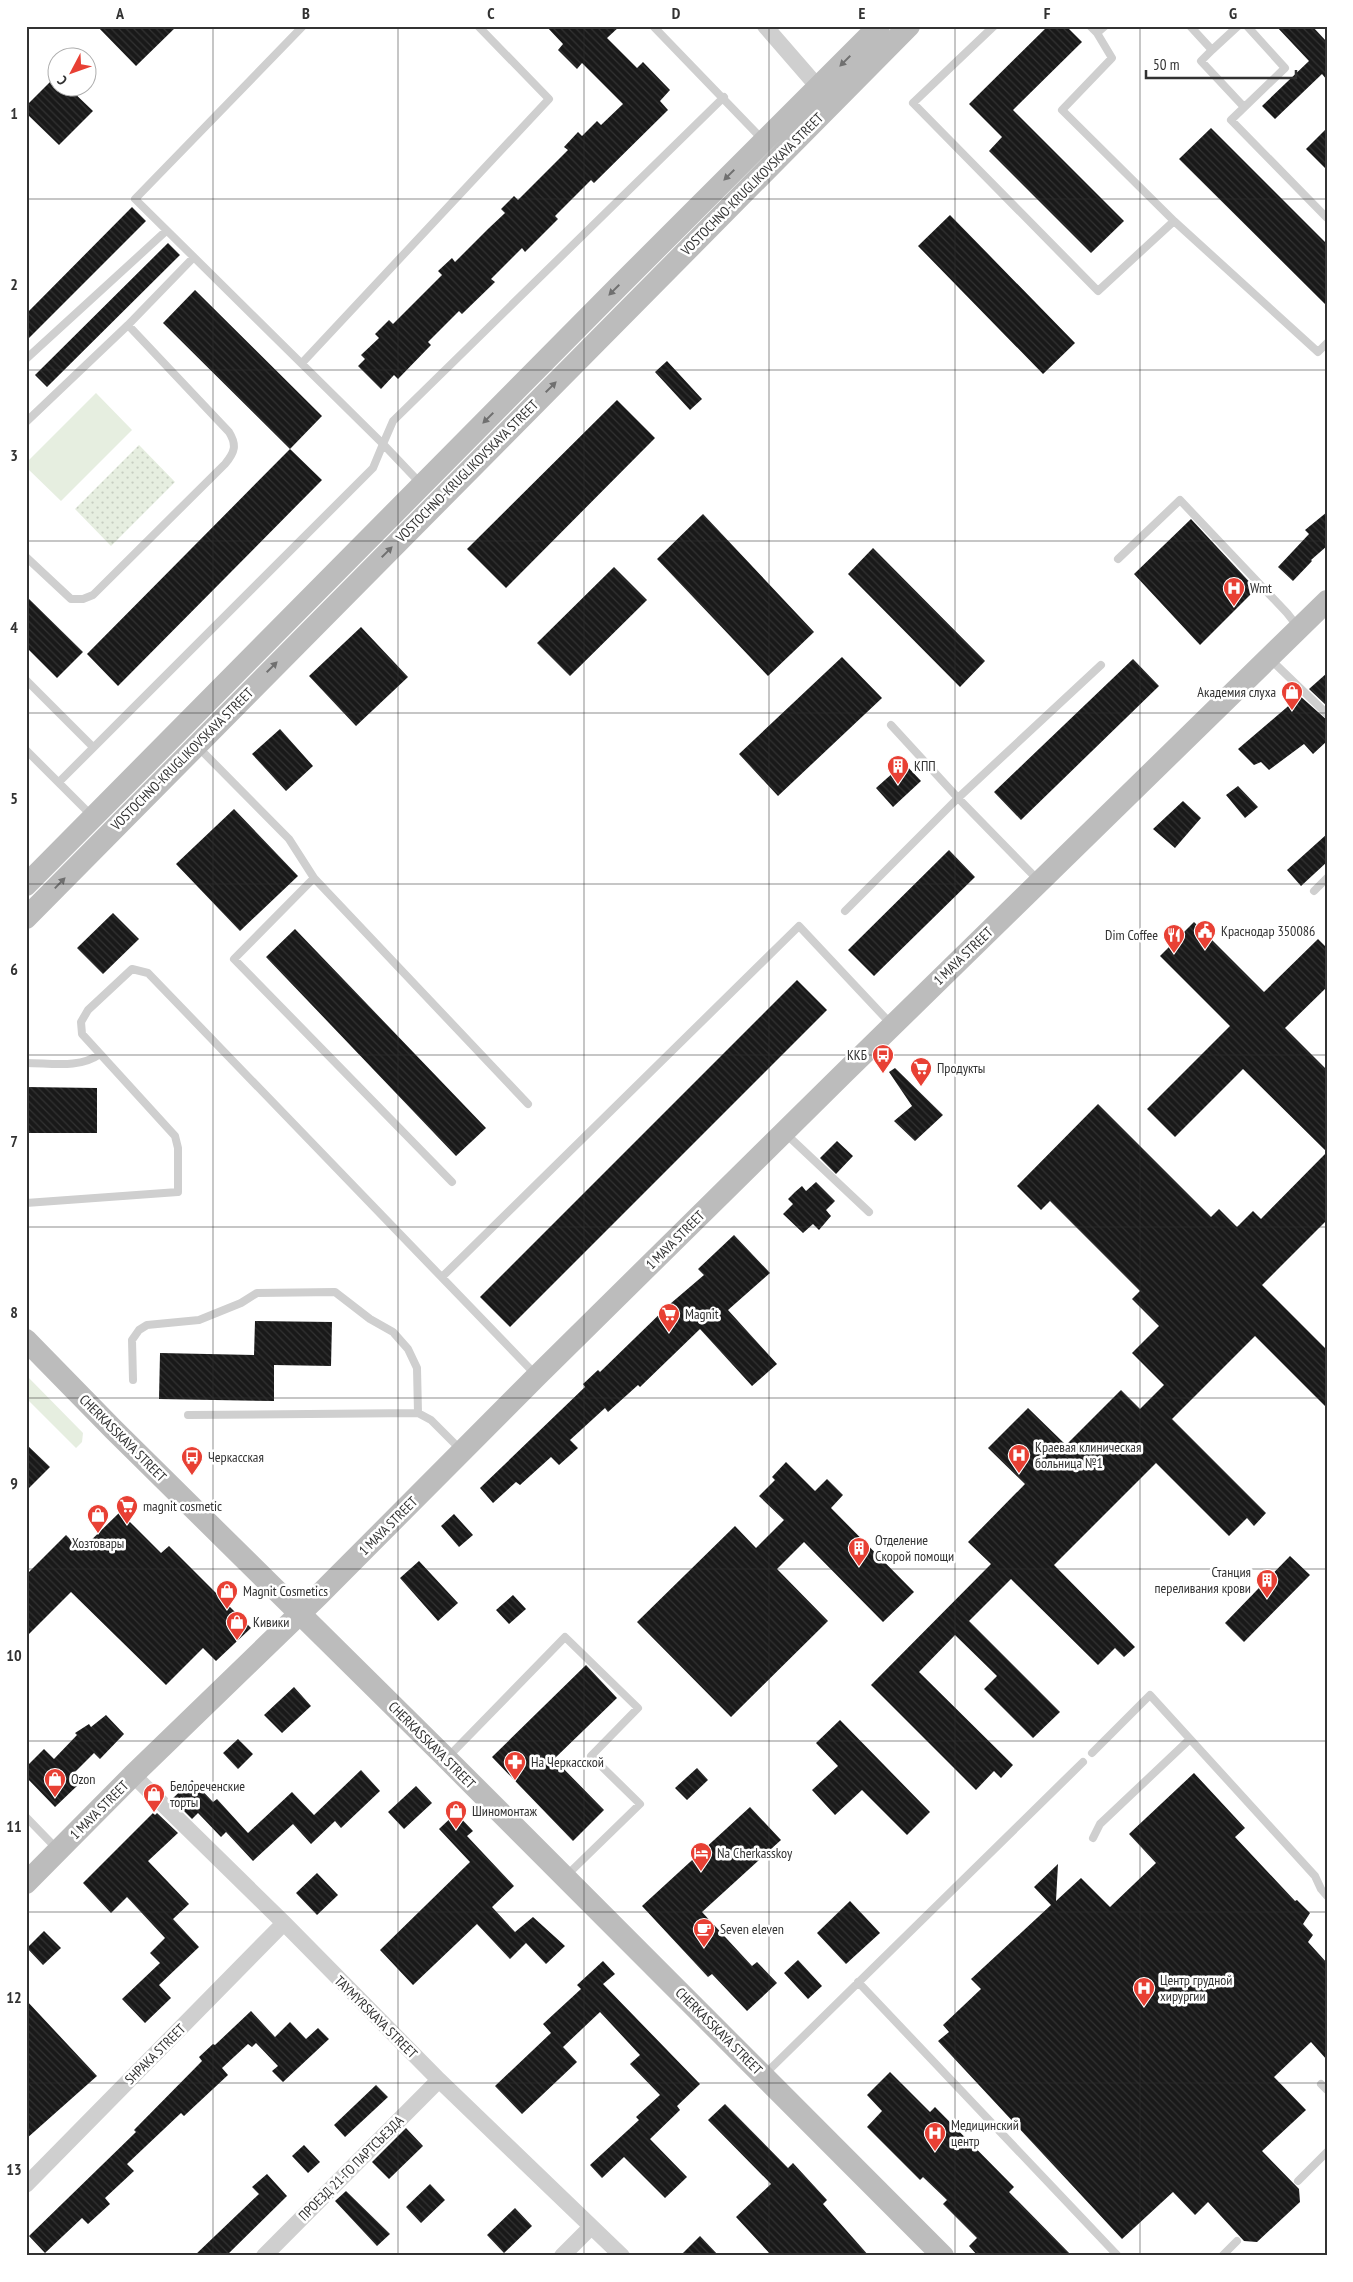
<svg xmlns="http://www.w3.org/2000/svg" width="1353" height="2282" viewBox="0 0 1353 2282" font-family="'PT Sans Narrow',sans-serif">
  <defs>
    <pattern id="park-dots" width="8" height="8" patternUnits="userSpaceOnUse" patternTransform="scale(1.25)"><rect width="8" height="8" fill="#e6eee0"/><path d="M2 2h.1M6 6h.1" fill="none" stroke="#c6cdc1" stroke-width="1.8" stroke-linecap="round"/></pattern>
    <pattern id="building-back-hatch" width="6" height="6" patternUnits="userSpaceOnUse" patternTransform="scale(1.25)"><rect width="6" height="6" fill="#191919"/><path d="M-1 5l2 2M0 0l6 6M5-1l2 2" fill="none" stroke="#323232"/></pattern>
  </defs>
  <rect width="100%" height="100%" fill="#fff"/>
  <!-- grass -->
  <path fill="#e6eee0" d="M96,393l36,37 -71,71 -35,-34v-4z
    M26,1375l57,58 -1,9 -6,6 -50,-50z"/>
  <!-- park -->
  <path fill="url(#park-dots)" d="M139,445l36,37 -64,64 -36,-37z"/>
  <!-- building -->
  <path fill="url(#building-back-hatch)" d="M97,26h80l-41,40z
    M546,26h74l-13,12 30,30 6,-6 27,28 -10,11 8,9 -74,73 -3,-3 -36,36 3,3 -33,33 -3,-4 -31,31 4,3 -33,32 -3,-3 -31,31 3,3 -33,34 -4,-4 -13,14 -23,-23 7,-7 -4,-4 18,-17 -4,-4 14,-14 4,4 49,-49 -4,-4 14,-13 3,4 33,-33 17,-16 -4,-4 13,-13 4,4 50,-50 -4,-3 14,-15 4,4 15,-15 4,4 22,-21 -41,-41 -5,6 -19,-19 5,-6z
    M1048,26h18l16,16 -69,68 111,111 -33,32 -102,-102 13,-14 -33,-33z
    M1276,26h36l15,16v38l-5,-6 -47,45 -13,-13 47,-45z
    M58,74v14h11l24,23 -34,34 -33,-32v-7z
    M1211,128l116,116v62l-148,-147z
    M1327,128v42l-21,-21z
    M132,207l14,14 -120,120v-27z
    M950,215l125,128 -32,31 -125,-128z
    M168,243l12,12 -133,132 -12,-12z
    M195,290l127,126 -32,33 -127,-126z
    M667,361l35,38 -12,11 -35,-38z
    M617,400l38,38 -149,150 -39,-39z
    M290,449l32,31 -204,206 -31,-32z
    M1327,512v34l-16,14 1,1 -19,20 -15,-14 31,-33 -4,-4z
    M703,514l111,118 -46,44 -111,-117z
    M1191,519l65,70 -56,56 -66,-71z
    M873,548l112,113 -25,26 -112,-113z
    M614,567l33,33 -77,76 -33,-33z
    M26,596l57,56 -26,26 -31,-31z
    M361,627l47,50 -52,49 -47,-50z
    M842,657l40,41 -104,98 -39,-42z
    M1133,659l26,27 -138,134 -27,-28z
    M1327,673v33l-18,-17z
    M1300,696l27,24v21l-14,13 -9,-10 -35,26 -8,-8 -7,3 -16,-16z
    M280,729l33,37 -27,25 -34,-37z
    M904,763l17,18 -28,26 -17,-19z
    M1238,786l20,21 -13,11 -19,-23z
    M1183,801l18,17 -26,30 -22,-19z
    M234,809l64,67 -58,55 -64,-67z
    M1327,834v28l-26,24 -14,-16z
    M949,850l26,27 -101,99 -26,-26z
    M113,913l26,26 -36,35 -26,-26z
    M1194,922l70,70 54,-53 9,9v39l-42,41 42,42v82l-84,-83 -68,68 -28,-28 83,-83 -70,-70z
    M295,929l191,199 -30,28 -190,-199z
    M797,980l30,30 -317,317 -30,-30z
    M895,1068l48,47 -28,26 -21,-20 18,-15 -23,-34z
    M26,1087l71,1v45h-71z
    M1098,1104l113,113 8,-8 18,18 16,-16 8,8 66,-67v68l-65,65 65,65v58l-72,-72 -83,83 94,94 -12,13 -7,-8 -18,18 -73,-73 -102,102 81,82 -11,10 -9,-9 -17,17 -87,-86 -42,42 91,91 -27,26 -49,-49 13,-13 -42,-41 -36,37 94,93 -12,13 -7,-7 -18,19 -105,-105 120,-121 -23,-22 57,-58 -37,-36 40,-40 38,37 55,-55 19,19 24,-24 -32,-32 27,-27 -27,-27 8,-8 -90,-90 -9,9 -24,-24z
    M837,1141l16,15 -17,18 -16,-16z
    M816,1182l19,19 -9,9 5,6 -12,14 -6,-6 -10,9 -20,-19 10,-10 -5,-5 7,-7 7,-6 4,5z
    M734,1235l36,38 -42,37 49,54 -25,22 -52,-57 -60,58 -2,-2 -30,27 -3,-4 -35,32 8,8 -19,17 -8,-8 -31,28 -4,-3 -23,21 -13,-15 105,-101 -2,-3 15,-14 2,2 70,-68 34,-29 -6,-6z
    M255,1321l77,1 -1,44 -57,-1v36l-115,-2 1,-46 94,2z
    M26,1444l24,23 -24,24z
    M786,1462l29,29 12,-12 16,16 -12,13 83,84 -31,30 -79,-80 -27,27 51,52 -97,96 -94,-95 98,-96 21,22 28,-28 -25,-24 16,-16 -3,-3z
    M120,1512l41,41 8,-7 82,82 -35,33 -13,-13 -37,37 -95,-93 -45,45v-62l40,-40 15,15z
    M454,1514l19,21 -14,12 -18,-21z
    M1290,1556l20,19 -66,67 -19,-19z
    M419,1561l39,42 -20,18 -38,-43z
    M513,1595l13,14 -17,15 -13,-14z
    M586,1665l31,33 -63,61 50,51 -31,31 -81,-84z
    M294,1687l17,19 -29,27 -18,-18z
    M106,1715l18,19 -24,25 -6,-6 -24,24 8,8 -23,22 -29,-30v-10l18,-18 10,10 23,-24 -2,-2 14,-9 2,3z
    M840,1720l90,92 -23,23 -45,-45 -27,25 -23,-25 26,-24 -22,-23z
    M238,1739l15,15 -15,15 -15,-16z
    M697,1768l11,12 -21,20 -12,-12z
    M361,1770l19,21 -39,37 -6,-7 -24,23 -18,-20 -40,37 -27,-29 -5,5 -23,-24 -6,6 -20,-20 20,-19 21,22 4,-3 31,34 44,-41 22,23z
    M1194,1773l51,55 -10,9 60,64 2,-1 13,13 -7,11 10,11 -5,7 19,21v97l-16,-18 -37,35 32,33 -44,41 37,38 1,13 -43,40 -13,-1 -36,-39 -13,13 -22,-23 -51,47 -184,-198 11,-9 -6,-7 38,-36 -10,-10 80,-74 -17,-18 24,-23 -2,37 25,-23 29,29 46,-44 -27,-29z
    M416,1786l16,17 -28,26 -16,-17z
    M750,1807l31,33 -79,72 50,54 5,-4 20,21 -30,28 -35,-37 -4,3 -66,-71z
    M153,1813l2,2 2,-2 21,20 -30,28 41,43 -16,15 26,28 -40,38 12,13 -26,25 -23,-24 38,-36 -10,-10 15,-15 -38,-41 -16,16 -28,-30z
    M456,1813l17,18 -6,5 47,50 -22,21 23,25 18,-15 32,29 -19,18 -20,-21 -16,16 -33,-35 -64,61 -33,-35 90,-88 -31,-33z
    M317,1873l21,22 -21,20 -21,-22z
    M850,1901l30,32 -34,31 -29,-31z
    M44,1931l17,17 -18,17 -16,-17z
    M798,1960l24,26 -14,13 -24,-26z
    M603,1961l12,13 -12,10 97,100 -23,22 3,4 -30,29 37,38 -22,21 -41,-41 -22,21 -12,-13 49,-45 -3,-3 24,-22 -30,-31 10,-9 -40,-43 -37,35 14,15 -55,52 -27,-28 56,-53 -8,-9 38,-35 -4,-4z
    M26,2000l71,76 -71,63z
    M251,2011l24,26 15,-15 16,17 12,-11 11,11 -46,43 -11,-11 6,-5 -22,-23 -4,4 -4,-3 -26,24 6,7 -44,41 -3,-3 -54,51 7,7 -29,27 5,6 -22,20 -6,-6 -37,35 -16,-17 107,-104 -2,-2 68,-69 -3,-4 14,-13 2,1z
    M890,2072l40,40 5,-5 79,80 -5,5 63,64h-94l-9,-10 8,-8 -34,-34 4,-4 -24,-23 -3,3 -53,-53 15,-16 -15,-16z
    M376,2085l12,12 -43,40 -11,-12z
    M725,2104l63,64 5,-5 34,37 -4,4 46,52h-97l-36,-39 35,-33 -63,-64z
    M406,2128l17,18 -34,33 -17,-17z
    M304,2145l16,17 -12,11 -16,-17z
    M267,2174l20,22 -61,60h-32l65,-62 -7,-7z
    M430,2184l15,16 -24,23 -15,-16z
    M346,2191l44,43 -13,12 -42,-45z
    M515,2208l17,18 -28,27 -17,-18z
    M700,2236l19,20h-39z"/>
  <g fill="none" stroke-linecap="round" stroke-linejoin="round">
    <!-- lane -->
    <path stroke="#cfcfcf" stroke-width="8" d="M653,26l110,114
      M994,26l-81,77 185,188 76,-70 -112,-111 50,-52 -15,-25
      M1090,26l7,7 8,-7
      M1190,26l22,24 26,-24
      M1247,26l38,42 -54,52 96,98
      M1212,50l-11,11 43,46
      M1174,221l144,131 9,-9
      M128,325l65,-67
      M26,359l140,-128
      M302,363l247,-264 -71,-73
      M26,422l102,-97 101,107c8,13 6,20 -4,32l-132,131 -10,4h-12l-45,-42
      M421,484l-38,-40 10,-23 331,-324
      M1118,559l62,-59 107,113 11,14
      M1271,660l56,54
      M26,680l67,67
      M891,725l67,73 143,-133
      M199,748l90,91 25,39 -80,81 218,223
      M26,750l66,66
      M59,782l314,-314 10,-24 -248,-245 168,-173
      M314,878l214,226
      M1314,891l13,-13
      M845,911l113,-113 80,82
      M26,1063c25,0 53,6 74,-9
      M786,1134l83,78
      M26,1203l152,-11v-44l-3,-12 -93,-102 -1,-12 7,-12 44,-41 16,4 388,402
      M442,1277l357,-351 92,98
      M133,1380l-1,-40 7,-10 8,-5 52,-5 42,-17 16,-10 78,-1 35,27 23,13 15,17 9,19 1,45
      M188,1415l230,-2 13,7 30,30
      M1092,1753l58,-58 165,181 6,13 6,7
      M448,1757l117,-120 73,71 -47,48 49,48 -74,72
      M26,1817l31,32
      M1093,1838l7,-14 90,-85
      M858,1982l260,274
      M765,2074l318,-312
      M1321,2084l6,6
      M1298,2181l29,-29
      M1222,2256l15,-15"/>
    <!-- street -->
    <path stroke="#cfcfcf" stroke-width="16" d="M765,26l59,68
      M133,1775l151,148 155,157 183,176
      M26,2185l258,-262
      M264,2256l175,-176
      M562,2256l29,-29"/>
    <!-- secondary -->
    <path stroke="#bcbcbc" stroke-width="22" d="M26,885l594,-600 259,-259
      M26,918l883,-892
      M26,1340l88,90 332,328 497,498
      M26,1883l107,-108 185,-179 219,-220 307,-303 483,-472"/>
  </g>
  <!-- one-way arrows -->
  <defs><path id="oneway-solid" d="M-6-.8H1V-3.2L6.5 0L1 3.2V.8H-6Z" transform="scale(1.25)"/></defs>
  <g fill="#707070">
    <use href="#oneway-solid" transform="translate(845 61) rotate(135)"/>
    <use href="#oneway-solid" transform="translate(729 175) rotate(135)"/>
    <use href="#oneway-solid" transform="translate(614 290) rotate(135)"/>
    <use href="#oneway-solid" transform="translate(551 387) rotate(-45)"/>
    <use href="#oneway-solid" transform="translate(488 418) rotate(135)"/>
    <use href="#oneway-solid" transform="translate(387 552) rotate(-45)"/>
    <use href="#oneway-solid" transform="translate(272 667) rotate(-45)"/>
    <use href="#oneway-solid" transform="translate(60 883) rotate(-46)"/>
  </g>
  <!-- grid -->
  <path fill="none" stroke="#323232" stroke-width="1" stroke-opacity="0.55" d="M213,26v2230M398,26v2230M584,26v2230M769,26v2230M955,26v2230M1140,26v2230M26,199h1301M26,370h1301M26,541h1301M26,713h1301M26,884h1301M26,1055h1301M26,1227h1301M26,1398h1301M26,1569h1301M26,1741h1301M26,1912h1301M26,2083h1301"/>
  <!-- icons -->
  <defs>
    <g id="hospital-pin" transform="scale(1.125)"><path d="M0 17L-7.5 6A9.5 9.5 0 1 1 7.5 6Z" fill="#e84034" stroke="#fff"/><path d="M-5-5h3v3.5h4V-5h3V5h-3V1.5h-4V5h-3Z" fill="#fff"/></g>
    <g id="shop-pin" transform="scale(1.125)"><path d="M0 17L-7.5 6A9.5 9.5 0 1 1 7.5 6Z" fill="#e84034" stroke="#fff"/><path d="M-5-2.5h2.3a2.7 3.5 0 0 1 5.4 0H5L5.5 6h-11ZM-1.5-2.5h3a1.5 2.3 0 0 0-3 0Z" fill="#fff"/></g>
    <g id="building-pin" transform="scale(1.125)"><path d="M0 17L-7.5 6A9.5 9.5 0 1 1 7.5 6Z" fill="#e84034" stroke="#fff"/><path d="M-4-6H4V6H1V3H-1V6H-4ZM-2.5-4.3h1.7v1.8h-1.7ZM.8-4.3h1.7v1.8H.8ZM-2.5-1h1.7V.8h-1.7ZM.8-1h1.7V.8H.8Z" fill="#fff"/></g>
    <g id="civic-pin" transform="scale(1.125)"><path d="M0 17L-7.5 6A9.5 9.5 0 1 1 7.5 6Z" fill="#e84034" stroke="#fff"/><path d="M-.6-6.5H3V-4.5H.6V-3L4-1V1h2V6H-6V1h2V-1L-.6-3ZM-1.2 2.5V6h2.4V2.5Z" fill="#fff"/></g>
    <g id="restaurant-pin" transform="scale(1.125)"><path d="M0 17L-7.5 6A9.5 9.5 0 1 1 7.5 6Z" fill="#e84034" stroke="#fff"/><path d="M-5-6h1v4h1v-4h1v4h1v-4h1v5L-1.5 .5V6h-2V.5L-5-1ZM5-6V6H3V1.5H1.5Q1.5-4 5-6Z" fill="#fff"/></g>
    <g id="bus-pin" transform="scale(1.125)"><path d="M0 17L-7.5 6A9.5 9.5 0 1 1 7.5 6Z" fill="#e84034" stroke="#fff"/><path d="M-5-6H5V4H4V6H2V4H-2V6H-4V4H-5ZM-3.5-4V0h7V-4ZM-3.5 1.2v1.5H-2V1.2ZM2 1.2v1.5H3.5V1.2Z" fill="#fff"/></g>
    <g id="supermarket-pin" transform="scale(1.125)"><path d="M0 17L-7.5 6A9.5 9.5 0 1 1 7.5 6Z" fill="#e84034" stroke="#fff"/><path d="M-6-5.5h2.5l.6 2H6L4.5 2H-2.5L-4.4-4H-6ZM-1.5 3.2a1.3 1.3 0 1 0 .1 0ZM3 3.2a1.3 1.3 0 1 0 .1 0Z" fill="#fff"/></g>
    <g id="pharmacy-pin" transform="scale(1.125)"><path d="M0 17L-7.5 6A9.5 9.5 0 1 1 7.5 6Z" fill="#e84034" stroke="#fff"/><path d="M-2-6h4v4h4v4h-4v4h-4v-4h-4v-4h4Z" fill="#fff"/></g>
    <g id="hotel-pin" transform="scale(1.125)"><path d="M0 17L-7.5 6A9.5 9.5 0 1 1 7.5 6Z" fill="#e84034" stroke="#fff"/><path d="M-6-4.5h1.5V1H6V5H4.5V3h-9V5H-6ZM-4 0a1.8 1.8 0 1 1 3.6 0ZM.5 0V-2.5h3Q6-2.5 6 0Z" fill="#fff"/></g>
    <g id="cafe-pin" transform="scale(1.125)"><path d="M0 17L-7.5 6A9.5 9.5 0 1 1 7.5 6Z" fill="#e84034" stroke="#fff"/><path d="M-5.5-4.5H6V0H3Q3 3.5 0 3.5H-2.5Q-5.5 3.5-5.5 0ZM3-3.2v2h1.7v-2ZM-6 4.5H4V6H-6Z" fill="#fff"/></g>
  </defs>
  <g fill-rule="evenodd">
    <use href="#hospital-pin" x="1234" y="588"/>
    <use href="#shop-pin" x="1292" y="692"/>
    <use href="#building-pin" x="898" y="766"/>
    <use href="#civic-pin" x="1205" y="931"/>
    <use href="#restaurant-pin" x="1174" y="935"/>
    <use href="#bus-pin" x="883" y="1055"/>
    <use href="#supermarket-pin" x="921" y="1068"/>
    <use href="#supermarket-pin" x="669" y="1314"/>
    <use href="#hospital-pin" x="1019" y="1455"/>
    <use href="#bus-pin" x="192" y="1457"/>
    <use href="#supermarket-pin" x="127" y="1506"/>
    <use href="#shop-pin" x="98" y="1515"/>
    <use href="#building-pin" x="859" y="1548"/>
    <use href="#building-pin" x="1267" y="1580"/>
    <use href="#shop-pin" x="227" y="1591"/>
    <use href="#shop-pin" x="237" y="1622"/>
    <use href="#pharmacy-pin" x="515" y="1762"/>
    <use href="#shop-pin" x="55" y="1779"/>
    <use href="#shop-pin" x="154" y="1794"/>
    <use href="#shop-pin" x="456" y="1811"/>
    <use href="#hotel-pin" x="701" y="1853"/>
    <use href="#cafe-pin" x="704" y="1929"/>
    <use href="#hospital-pin" x="1144" y="1988"/>
    <use href="#hospital-pin" x="935" y="2133"/>
  </g>
  <g text-anchor="middle" dominant-baseline="central" stroke-width="5" stroke-linejoin="round" paint-order="stroke">
    <!-- street labels -->
    <g font-size="14" fill="#323232" stroke="#fff">
      <text transform="translate(752 184) rotate(-45)">VOSTOCHNO-KRUGLIKOVSKAYA STREET</text>
      <text transform="translate(467 471) rotate(-45)">VOSTOCHNO-KRUGLIKOVSKAYA STREET</text>
      <text transform="translate(182 759) rotate(-45)">VOSTOCHNO-KRUGLIKOVSKAYA STREET</text>
      <text transform="translate(963 956) rotate(-44)">1 MAYA STREET</text>
      <text transform="translate(675 1240) rotate(-45)">1 MAYA STREET</text>
      <text transform="translate(123 1438) rotate(45)">CHERKASSKAYA STREET</text>
      <text transform="translate(388 1526) rotate(-45)">1 MAYA STREET</text>
      <text transform="translate(432 1745) rotate(45)">CHERKASSKAYA STREET</text>
      <text transform="translate(99 1810) rotate(-45)">1 MAYA STREET</text>
      <text transform="translate(376 2017) rotate(45)">TAYMYRSKAYA STREET</text>
      <text transform="translate(719 2031) rotate(45)">CHERKASSKAYA STREET</text>
      <text transform="translate(155 2054) rotate(-45)">SHPAKA STREET</text>
      <text transform="translate(351 2168) rotate(-45)">ПРОЕЗД 21-ГО ПАРТСЪЕЗДА</text>
    </g>
    <!-- poi labels -->
    <g font-size="14" fill="#323232" stroke="#fff" text-anchor="start">
      <text x="1250" y="588">Wmt</text>
      <text x="1276" y="692" text-anchor="end">Академия слуха</text>
      <text x="914" y="766">КПП</text>
      <text x="1221" y="931">Краснодар 350086</text>
      <text x="1158" y="935" text-anchor="end">Dim Coffee</text>
      <text x="867" y="1055" text-anchor="end">ККБ</text>
      <text x="937" y="1068">Продукты</text>
      <text x="685" y="1314">Magnit</text>
      <text x="1035" y="1447">Краевая клиническая<tspan x="1035" dy="16">больница №1</tspan></text>
      <text x="208" y="1457">Черкасская</text>
      <text x="143" y="1506">magnit cosmetic</text>
      <text x="875" y="1540">Отделение<tspan x="875" dy="16">Скорой помощи</tspan></text>
      <text x="98" y="1543" text-anchor="middle">Хозтовары</text>
      <text x="1251" y="1572" text-anchor="end">Станция<tspan x="1251" dy="16">переливания крови</tspan></text>
      <text x="243" y="1591">Magnit Cosmetics</text>
      <text x="253" y="1622">Кивики</text>
      <text x="531" y="1762">На Черкасской</text>
      <text x="71" y="1779">Ozon</text>
      <text x="170" y="1786">Белореченские<tspan x="170" dy="16">торты</tspan></text>
      <text x="472" y="1811">Шиномонтаж</text>
      <text x="717" y="1853">Na Cherkasskoy</text>
      <text x="720" y="1929">Seven eleven</text>
      <text x="1160" y="1980">Центр грудной<tspan x="1160" dy="16">хирургии</tspan></text>
      <text x="951" y="2125">Медицинский<tspan x="951" dy="16">центр</tspan></text>
    </g>
  </g>
  <!-- border -->
  <rect width="1353" height="2282" fill="none" stroke="#ffffff" stroke-width="55"/>
  <!-- north arrow -->
  <g transform="translate(72 72) rotate(229)"><circle r="24" fill="#ffffff" stroke="#adadad"/>
  <path d="M0-4L9 19L0 12L-9 19Z" fill="#e84034"/>
  <text y="-8" font-size="14" font-weight="bold" text-anchor="middle" fill="#323232">С</text>
  </g>
  <!-- scale -->
  <path d="M1146 70v8h150v-8" fill="none" stroke="#323232" stroke-width="2.5"/>
  <text x="1153" y="70" font-size="15" fill="#323232" stroke="#ffffff" stroke-width="4" paint-order="stroke">50 m</text>
  <rect x="28" y="28" width="1298" height="2226" fill="none" stroke="#323232" stroke-width="2"/>
  <g font-size="16" text-anchor="middle" font-weight="bold" fill="#323232">
    <text x="120" y="19">A</text>
    <text x="306" y="19">B</text>
    <text x="491" y="19">C</text>
    <text x="676" y="19">D</text>
    <text x="862" y="19">E</text>
    <text x="1047" y="19">F</text>
    <text x="1233" y="19">G</text>
    <text x="14" y="119">1</text>
    <text x="14" y="290">2</text>
    <text x="14" y="461">3</text>
    <text x="14" y="633">4</text>
    <text x="14" y="804">5</text>
    <text x="14" y="975">6</text>
    <text x="14" y="1147">7</text>
    <text x="14" y="1318">8</text>
    <text x="14" y="1489">9</text>
    <text x="14" y="1661">10</text>
    <text x="14" y="1832">11</text>
    <text x="14" y="2003">12</text>
    <text x="14" y="2175">13</text>
  </g>
</svg>
